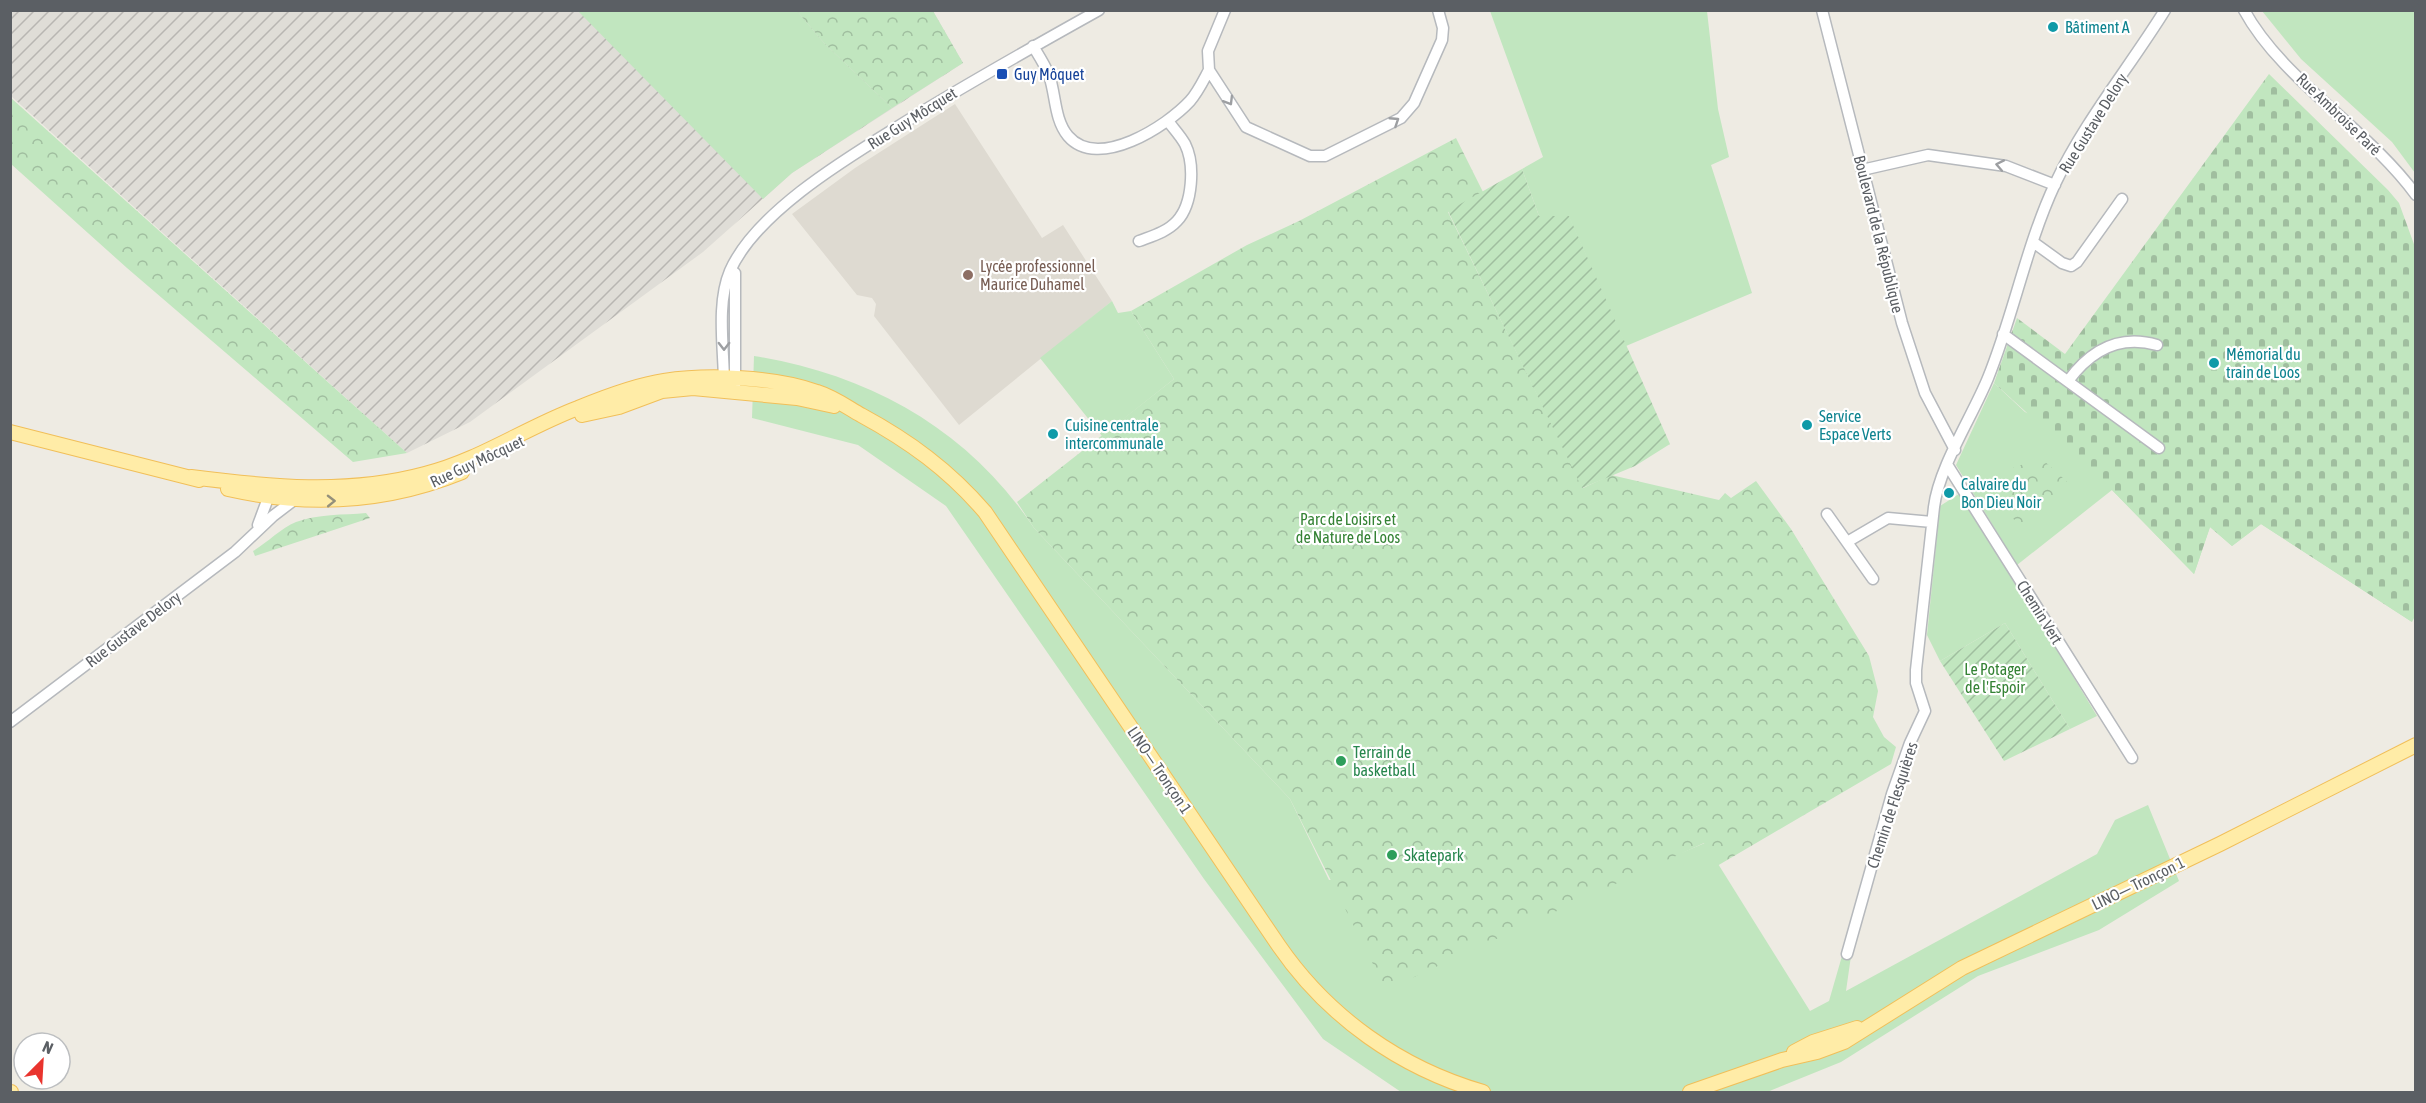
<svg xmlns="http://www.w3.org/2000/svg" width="2426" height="1103" viewBox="0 0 2426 1103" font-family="'Asap Condensed',sans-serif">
  <defs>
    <pattern id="industrial-furrows" width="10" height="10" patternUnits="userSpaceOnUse" patternTransform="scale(1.5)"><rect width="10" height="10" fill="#dfddd7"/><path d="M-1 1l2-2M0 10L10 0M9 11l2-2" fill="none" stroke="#b8b6b2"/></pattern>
    <pattern id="forest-crowns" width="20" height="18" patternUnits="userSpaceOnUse" patternTransform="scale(1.5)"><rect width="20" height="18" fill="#c1e6bf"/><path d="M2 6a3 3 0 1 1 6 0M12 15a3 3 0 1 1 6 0" fill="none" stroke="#a0be9f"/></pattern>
    <pattern id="cemetery-stones" width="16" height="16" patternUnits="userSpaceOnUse" patternTransform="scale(1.5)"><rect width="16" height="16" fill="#c1e6bf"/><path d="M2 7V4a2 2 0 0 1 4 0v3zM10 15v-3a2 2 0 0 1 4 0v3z" fill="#a0be9f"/></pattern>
    <pattern id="garden-furrows" width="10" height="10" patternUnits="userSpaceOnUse" patternTransform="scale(1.5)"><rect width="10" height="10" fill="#c1e6bf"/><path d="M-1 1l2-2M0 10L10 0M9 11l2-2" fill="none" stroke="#a0be9f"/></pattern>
  </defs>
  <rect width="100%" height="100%" fill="#eeebe3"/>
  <!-- industrial -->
  <path fill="url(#industrial-furrows)" d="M11,10l922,1 30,52 -171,110 -89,79 -233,170 -63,31 -396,-357z"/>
  <!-- education -->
  <path fill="#dedad1" d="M955,104l87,134 21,-13 49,76 -153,124 -85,-109 2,-12 -4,-6 -15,-3 -65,-81 63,-46z"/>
  <!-- grass -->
  <path fill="#c1e6bf" d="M578,11h219l27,32 68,65 -100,65 -29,26z
    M1490,11h217l11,98 11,48 -18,8 41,128 -126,53 -57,-129 -30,-1 -17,-47 21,-12z
    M2262,11h153v162l-23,-31 -91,-83z
    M1112,301l6,12 13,-2 43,68 -72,57 -62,-78z
    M754,356c116,19 214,73 280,172l256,271 39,81 352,-27 24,-10 105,168 19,-10 13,-45h9l-5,35 251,-137 18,-34 33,-15 31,76 -80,49 -121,46 -137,86 -74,30h-366l-78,-53 -119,-160 -258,-373 -88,-61 -106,-27z
    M1994,383l31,29 333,140 54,70 -151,-98 -29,22 -22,-19 -16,47 -82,-84 -95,75 -61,-100z
    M1962,492l135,224 -27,13 -65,-106 -65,38 -13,-26 13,-129z"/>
  <!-- forest -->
  <path fill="url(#forest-crowns)" d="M797,11h136l30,52 -71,45 -68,-65z
    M11,98l396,355 -54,9 -226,-194 -116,-104z
    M1456,138l27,54 -35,20 135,276 28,-13 108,25 6,-7 6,5 25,-17 35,48 78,127 9,35 -5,26 11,20 12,10 -5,17 -174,102 -13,-23 -318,147 -96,-191 -256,-271 -17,-26 157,-123 -43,-68 116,-66 52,-24z
    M2042,459l33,30 -49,43 -26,-27 14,-38z
    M366,513l4,5 -115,38 -2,-5c14,-8 28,-23 43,-29 21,-8 48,-7 70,-9z"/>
  <!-- cemetery -->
  <path fill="url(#cemetery-stones)" d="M2269,74l119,116 11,13 16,44v369l-3,6 -151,-98 -29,22 -22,-19 -16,47 -82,-84 -118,-107 23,-65 48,36z"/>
  <!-- garden -->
  <path fill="url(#garden-furrows)" d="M1522,169l17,47h30l101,228 -35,22 -53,22 -134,-277z
    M2005,623l65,106 -66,32 -64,-100z"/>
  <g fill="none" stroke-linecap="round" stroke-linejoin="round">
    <!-- minor casing -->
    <g stroke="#b6b9bd" stroke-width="13">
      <path id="minor" d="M1225,10l-17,41 1,19 37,57 64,29h15l76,-38 13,-15 28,-63 1,-12 -5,-18
        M1822,10l80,313 23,70 30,57
        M2244,10c38,70 123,118 172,185
        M1033,46c6,10 12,19 16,29 7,20 5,44 19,61 30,35 99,-10 122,-35 8,-9 13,-20 19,-31
        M1862,170l66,-15 78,11 49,19
        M1139,241c13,-5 28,-9 38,-20 16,-17 18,-57 8,-77 -5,-9 -12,-16 -17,-23
        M2033,242l29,21 9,3 6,-4 45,-63
        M735,273v113
        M2003,334l156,114
        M2068,381c22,-30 51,-47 89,-36
        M724,384c0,-35 -8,-80 6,-113 25,-57 112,-110 164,-142 67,-42 135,-80 205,-119
        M1948,466l184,292
        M1827,514l46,65
        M258,525l13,-35
        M1847,542l41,-24 44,4
        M10,722l225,-170 38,-36 21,-16
        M1847,954l45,-160 18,-51 15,-32 -9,-28v-13l18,-163c5,-40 38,-90 54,-129 26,-64 38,-132 67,-194 29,-62 74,-116 110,-174"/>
    </g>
    <!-- major casing -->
    <g stroke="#f1bf59" stroke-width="16">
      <path id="major" d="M582,415l37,-8 43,-16 31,-3 104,10 37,8
        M10,432l189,48
        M191,477c79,10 156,18 234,-3 55,-14 100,-46 153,-66 27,-11 58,-23 86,-27 44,-7 112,-4 153,11 16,5 30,15 44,23 48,26 88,55 124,97l294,434c49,71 121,122 204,146
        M228,489c80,18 158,14 234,-17
        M1794,1052l19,-10 44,-14
        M10,1092h1
        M1690,1092l92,-32 35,-8 27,-10 118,-74 258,-124 196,-99"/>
    </g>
    <!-- minor -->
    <use href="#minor" stroke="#fff" stroke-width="10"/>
    <!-- major -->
    <use href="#major" stroke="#ffeca7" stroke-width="14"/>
  </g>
  <!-- one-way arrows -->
  <defs><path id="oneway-chevron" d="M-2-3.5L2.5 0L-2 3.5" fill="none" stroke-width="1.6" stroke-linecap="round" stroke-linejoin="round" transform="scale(1.5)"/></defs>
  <g stroke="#9d9fa2">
    <use href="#oneway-chevron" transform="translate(1229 101) rotate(59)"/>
    <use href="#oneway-chevron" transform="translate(1395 121) rotate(-33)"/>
    <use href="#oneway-chevron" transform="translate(2000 165) rotate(-169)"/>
    <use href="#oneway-chevron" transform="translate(724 346) rotate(90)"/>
  </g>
  <use stroke="#94907b" href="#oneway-chevron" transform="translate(331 501) rotate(-1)"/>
  <!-- markers -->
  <g fill="#0f9aa8" stroke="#fff" stroke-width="2">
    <circle cx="2053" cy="27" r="6"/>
    <circle cx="2214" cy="363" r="6"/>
    <circle cx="1807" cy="425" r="6"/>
    <circle cx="1053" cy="434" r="6"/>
    <circle cx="1949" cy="493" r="6"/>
  </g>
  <rect fill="#1a4fb4" stroke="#fff" stroke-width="2" x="996" y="68" width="12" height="12" rx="3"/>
  <circle fill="#8d6e63" stroke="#fff" stroke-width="2" cx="968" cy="275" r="6"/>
  <g fill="#2e9e5b" stroke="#fff" stroke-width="2">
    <circle cx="1341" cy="761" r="6"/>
    <circle cx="1392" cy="855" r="6"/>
  </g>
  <g text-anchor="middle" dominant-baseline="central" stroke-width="4.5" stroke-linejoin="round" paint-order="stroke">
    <!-- culture labels -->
    <g font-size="16" fill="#0d838f" stroke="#fff" text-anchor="start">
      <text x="2065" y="27">Bâtiment A</text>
      <text x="2226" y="354">Mémorial du<tspan x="2226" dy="18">train de Loos</tspan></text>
      <text x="1819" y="416">Service<tspan x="1819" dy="18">Espace Verts</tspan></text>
      <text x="1065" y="425">Cuisine centrale<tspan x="1065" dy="18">intercommunale</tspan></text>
      <text x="1961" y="484">Calvaire du<tspan x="1961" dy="18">Bon Dieu Noir</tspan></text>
    </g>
    <!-- transit labels -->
    <g font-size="16" fill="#164399" stroke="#fff" text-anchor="start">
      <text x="1014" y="74">Guy Môquet</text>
    </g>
    <!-- street labels -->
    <g font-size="16" fill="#5b5f64" stroke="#fff">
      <text transform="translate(2339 114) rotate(44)">Rue Ambroise Paré</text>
      <text transform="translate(912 118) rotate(-32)">Rue Guy Môcquet</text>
      <text transform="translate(2093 123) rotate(-58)">Rue Gustave Delory</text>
      <text transform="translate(1879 234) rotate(76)">Boulevard de la République</text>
      <text transform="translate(477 461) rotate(-25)">Rue Guy Môcquet</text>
      <text transform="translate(2040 612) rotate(58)">Chemin Vert</text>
      <text transform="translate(133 629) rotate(-37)">Rue Gustave Delory</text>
      <text transform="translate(1160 770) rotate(56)">LINO— Tronçon 1</text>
      <text transform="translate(1892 805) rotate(-72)">Chemin de Flesquières</text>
      <text transform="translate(2138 883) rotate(-26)">LINO— Tronçon 1</text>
    </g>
    <!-- education labels -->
    <g font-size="16" fill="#785e54" stroke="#fff" text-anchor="start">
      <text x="980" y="266">Lycée professionnel<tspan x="980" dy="18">Maurice Duhamel</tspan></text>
    </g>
    <!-- park labels -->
    <g font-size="16" fill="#348234" stroke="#fff">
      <text x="1348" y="519">Parc de Loisirs et<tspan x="1348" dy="18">de Nature de Loos</tspan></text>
      <text x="1995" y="669">Le Potager<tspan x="1995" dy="18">de l'Espoir</tspan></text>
    </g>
    <!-- leisure labels -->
    <g font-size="16" fill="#27864d" stroke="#fff" text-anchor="start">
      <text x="1353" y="752">Terrain de<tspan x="1353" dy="18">basketball</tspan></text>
      <text x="1404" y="855">Skatepark</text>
    </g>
  </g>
  <!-- border -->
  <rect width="2426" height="1103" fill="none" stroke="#5b5f64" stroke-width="24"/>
  <!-- north arrow -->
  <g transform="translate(42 1061) rotate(24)"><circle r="28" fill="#ffffff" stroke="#bdbfc1" stroke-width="1.5"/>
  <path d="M0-4.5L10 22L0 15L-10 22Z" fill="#e9342e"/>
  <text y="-9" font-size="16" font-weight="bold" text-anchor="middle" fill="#5b5f64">N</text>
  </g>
</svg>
